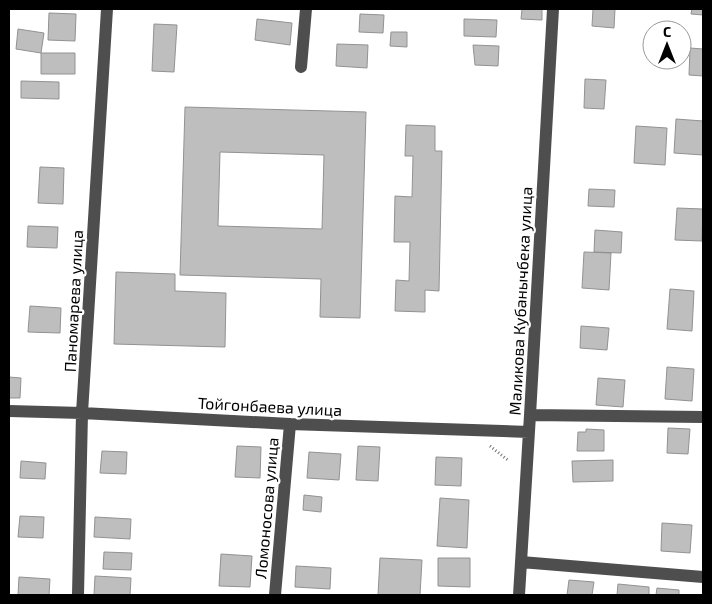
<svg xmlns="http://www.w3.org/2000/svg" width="712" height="604" viewBox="0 0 712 604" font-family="'Exo 2',sans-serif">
  <rect width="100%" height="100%" fill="#fff"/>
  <!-- building -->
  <path fill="#bebebe" stroke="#929292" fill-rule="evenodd" d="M522,9h20v11l-21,-1z
    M593,9h22l-1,19 -22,-2z
    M692,9h11v6l-12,-1z
    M49,13l27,1 -1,27 -27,-1z
    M360,14l24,1 -1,18 -24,-1z
    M257,19l35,4 -2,22 -35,-5z
    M464,19l33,1 -1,17 -32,-1z
    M154,24l23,1 -3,47 -22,-1z
    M18,29l26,4 -3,20 -25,-4z
    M391,32h16v15l-17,-1z
    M337,44l31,1 -1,23 -31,-2z
    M473,45l26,1 -1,20 -23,-1z
    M690,48l13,1v27l-14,-1z
    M41,53h34v21h-34z
    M585,79l21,1 -2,29 -20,-1z
    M21,81l38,1v17l-38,-1z
    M185,107l181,5 -6,206 -40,-1 1,-38 -141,-4zM220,152l104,3 -2,74 -104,-3z
    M676,119l27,2v34l-29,-2z
    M406,125l29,1v25h7l-3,140 -14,-1v22l-30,-1 1,-31 13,1 1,-39h-16l1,-46 17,1 1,-41h-8z
    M636,126l31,2 -2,37 -31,-2z
    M40,167l24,1 -1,36 -25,-1z
    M589,189l26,1 -1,17 -26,-1z
    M677,208l26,1 -1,32 -27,-1z
    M28,226l30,1 -1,21 -30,-1z
    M595,230l27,2 -1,21 -27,-1z
    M584,252l27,1 -2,37 -27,-2z
    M116,272l59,2v17l51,2 -1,54 -111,-3z
    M670,289l24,2 -2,40 -25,-2z
    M30,306l31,2 -1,25 -32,-1z
    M581,326l28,2 -2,22 -27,-2z
    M667,367l27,2 -2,32 -27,-2z
    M9,377l12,1 -1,20h-11z
    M598,378l27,2 -2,27 -27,-2z
    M668,428l22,1 -2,25 -21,-1z
    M586,429l18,1v21h-27l1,-19h8z
    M237,446l24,1 -1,31 -25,-1z
    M358,446l22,1 -2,34 -22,-1z
    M102,451l25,1 -1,22 -26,-1z
    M309,452l32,2 -2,26 -32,-2z
    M436,457l26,1 -1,28 -26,-1z
    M613,460v21l-40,1 -1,-21z
    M21,461l25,2 -1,16 -25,-1z
    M304,495l18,2 -1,15 -18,-2z
    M440,498l29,2 -2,48 -30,-2z
    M20,516l24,1 -1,21 -25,-1z
    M95,517l36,2 -1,20 -36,-2z
    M662,523l30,2 -2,28 -29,-2z
    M104,552l28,1 -1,17 -28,-1z
    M221,554l31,2 -2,31 -31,-1z
    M380,558l42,2 -2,35h-42z
    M438,558h32v29l-32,-1z
    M296,566l35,2 -1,21 -35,-2z
    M95,576l36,2 -1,17h-36z
    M19,577l31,2 -1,16h-31z
    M569,580l25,2 -2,13h-25z
    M618,584l31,3v8h-32z
    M657,588l22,2v5h-23z"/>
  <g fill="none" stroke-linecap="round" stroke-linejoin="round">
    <!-- path -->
    <path stroke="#707070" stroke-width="3" stroke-dasharray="1 2.5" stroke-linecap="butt" d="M490,446l19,15"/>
    <!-- minor -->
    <path stroke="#4e4e4e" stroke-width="12" d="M301,67l5,-58
      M9,411l73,2 208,11 239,8
      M530,415l173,2
      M521,562l182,15
      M78,595l4,-182 25,-404
      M275,595l15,-171
      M519,595l11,-180 23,-406"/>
  </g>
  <g text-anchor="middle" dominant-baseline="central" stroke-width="4.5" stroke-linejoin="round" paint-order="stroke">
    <!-- street labels -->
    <g font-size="16" fill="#000" stroke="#fff">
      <text transform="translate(73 301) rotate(-87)">Паномарева улица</text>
      <text transform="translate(520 301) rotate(-87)">Маликова Кубанычбека улица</text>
      <text transform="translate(270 406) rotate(3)">Тойгонбаева улица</text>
      <text transform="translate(266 508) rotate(-85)">Ломоносова улица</text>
    </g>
  </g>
  <!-- border -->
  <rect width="712" height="604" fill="none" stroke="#000000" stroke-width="20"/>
  <!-- north arrow -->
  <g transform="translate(667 45)"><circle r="24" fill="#ffffff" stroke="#999999"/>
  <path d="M0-4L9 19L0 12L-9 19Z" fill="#000000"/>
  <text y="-8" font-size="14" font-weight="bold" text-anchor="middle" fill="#000000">С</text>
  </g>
</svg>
